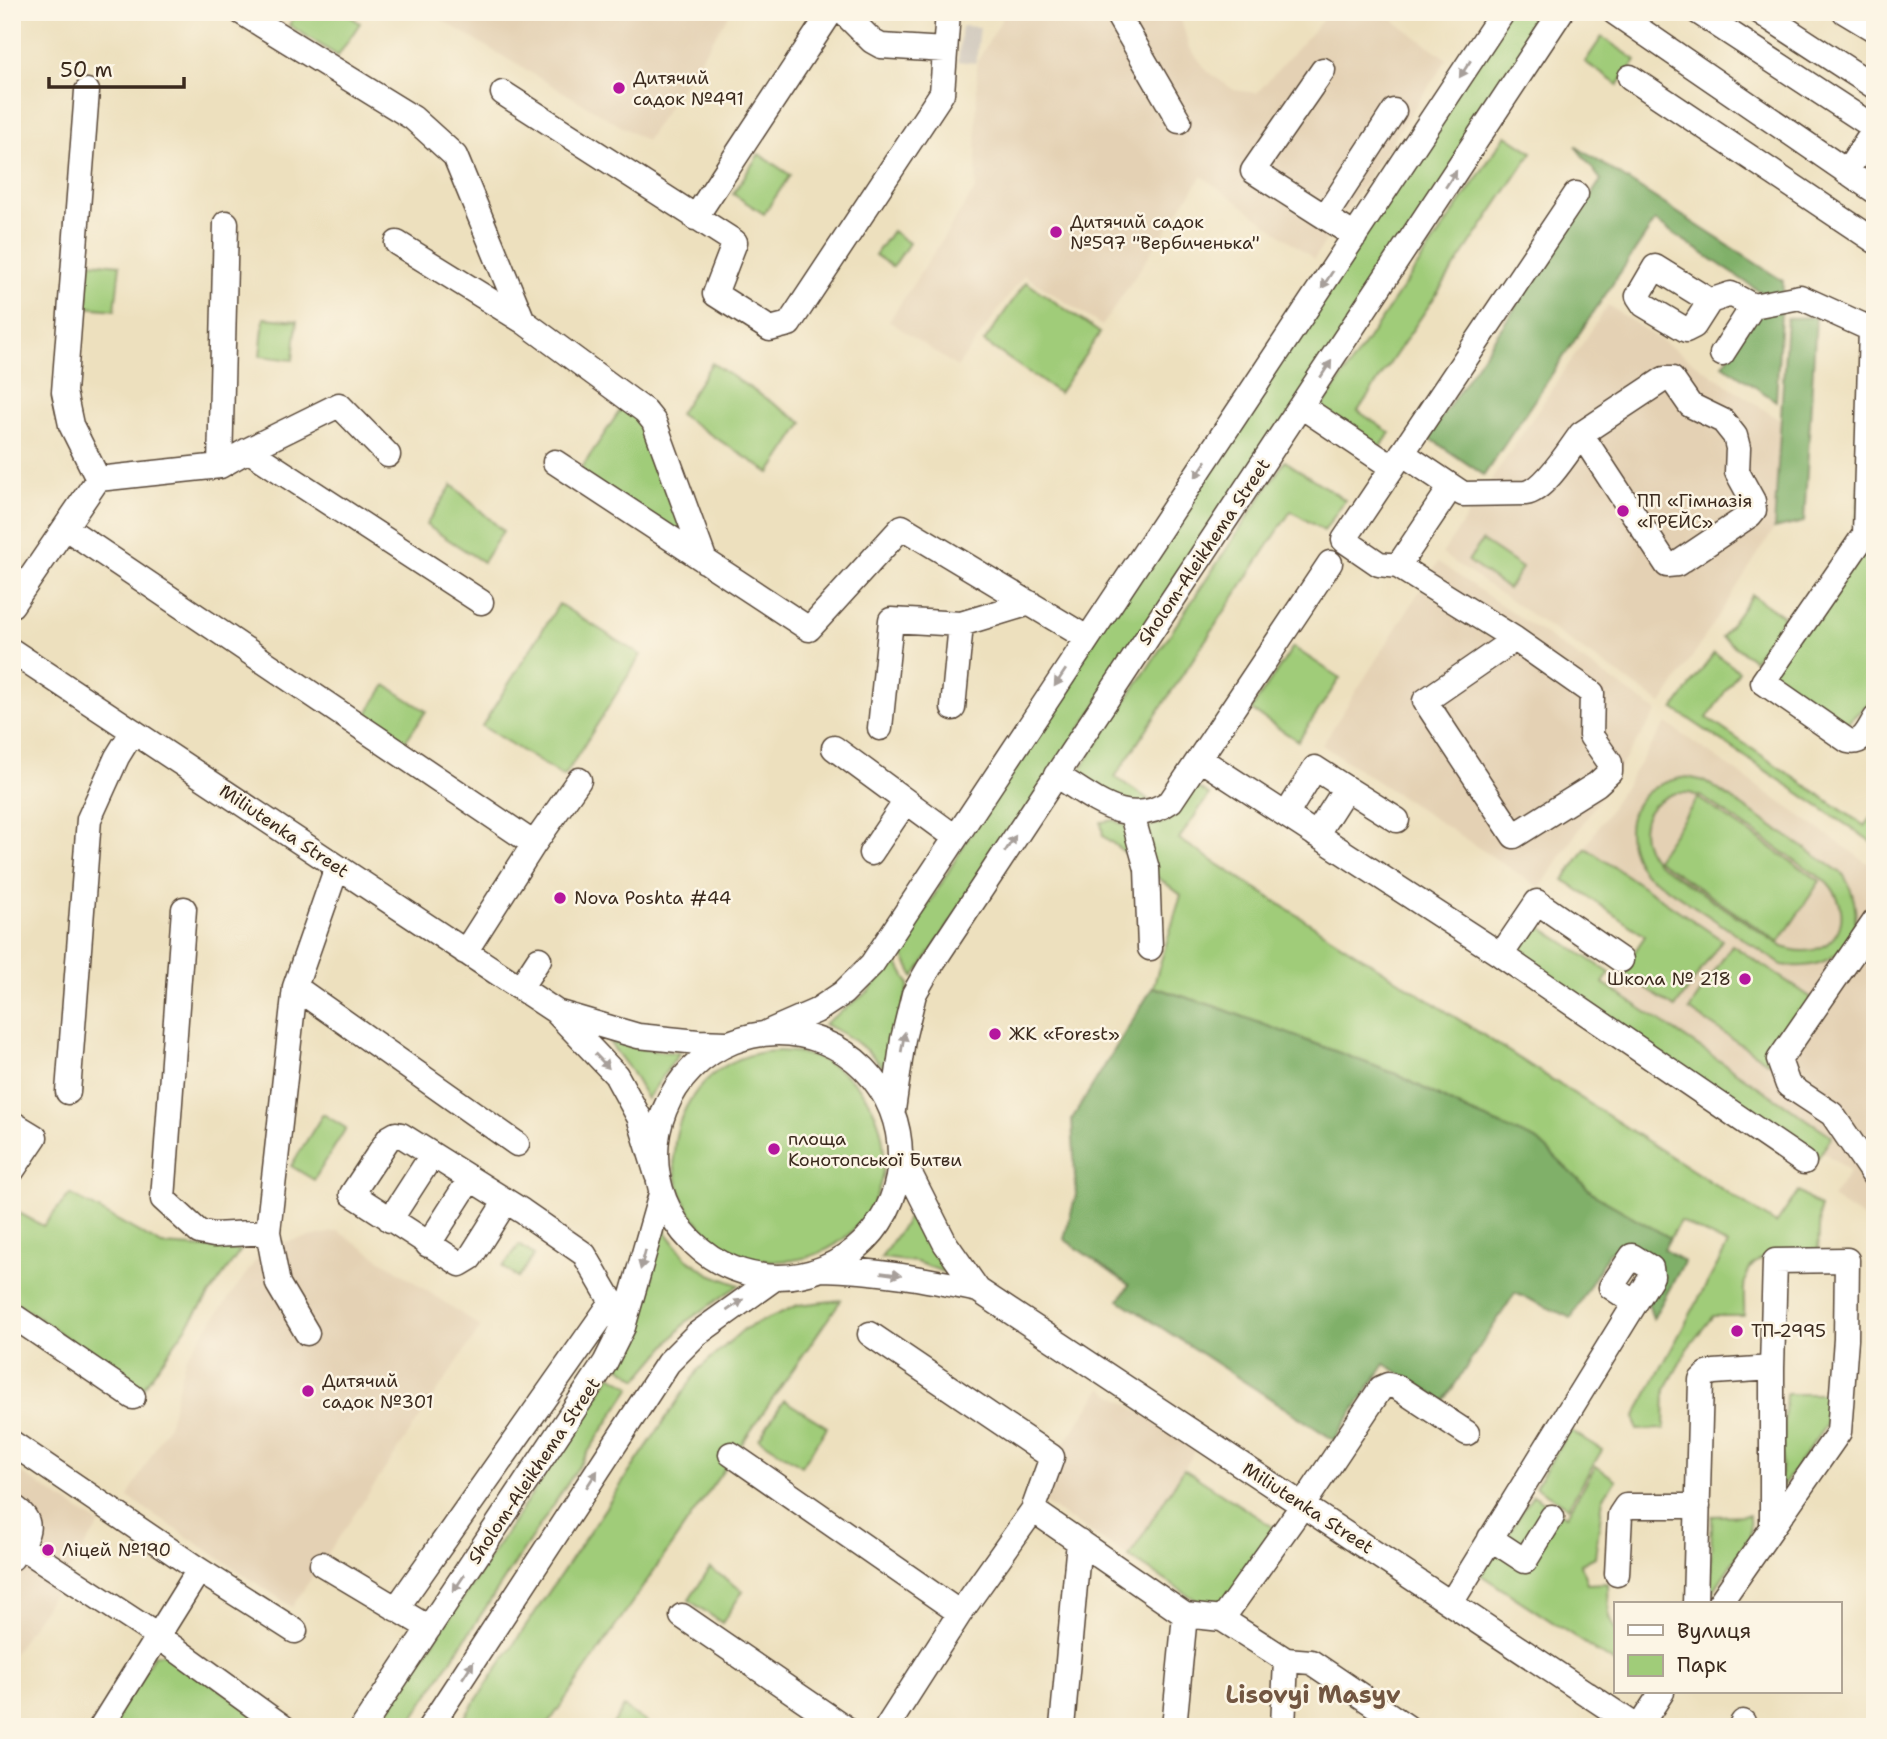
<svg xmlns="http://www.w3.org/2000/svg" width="1887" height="1739" viewBox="0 0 1887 1739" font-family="'Shantell Sans',sans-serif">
  <rect width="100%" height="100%" fill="#fcf5e5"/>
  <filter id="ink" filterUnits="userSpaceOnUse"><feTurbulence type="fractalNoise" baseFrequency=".0143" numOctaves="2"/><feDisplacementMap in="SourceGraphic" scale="14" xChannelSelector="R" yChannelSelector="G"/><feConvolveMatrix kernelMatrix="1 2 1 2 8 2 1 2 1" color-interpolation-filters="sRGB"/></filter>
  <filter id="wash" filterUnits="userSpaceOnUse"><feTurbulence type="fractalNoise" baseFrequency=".00686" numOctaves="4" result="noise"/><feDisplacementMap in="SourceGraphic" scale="28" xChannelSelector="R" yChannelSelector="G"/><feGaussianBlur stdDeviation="1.57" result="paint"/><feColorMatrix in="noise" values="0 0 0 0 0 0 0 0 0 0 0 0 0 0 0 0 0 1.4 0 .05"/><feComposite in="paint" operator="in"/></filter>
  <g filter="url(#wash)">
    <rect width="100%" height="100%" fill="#ede0be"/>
    <!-- built -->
    <path fill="#e4d1b4" d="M428,12h303l-85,129z
      M1006,12h173l10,35 19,25 26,18 23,3 73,-81h52l65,47 -133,200 -112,-83 -100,150 -78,-51 -67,92 -68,-46 87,-133 1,-126z
      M1608,305l173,116 -7,108 -112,175 -220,-150z
      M1438,562l219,149 -117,177 -218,-143z
      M1666,723l209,145v358l-43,-28 18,-27 -27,-19 10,-16 -223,-150 35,-50 -81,-56z
      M338,1231l143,96 -189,280 -164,-110 41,-74 16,-64 81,-113z
      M1102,1388l95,60 -68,109 -88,-56 13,-42z
      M12,1467l88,57 -88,132z"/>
    <!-- industrial -->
    <path fill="#cbc3b8" d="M962,26l18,1 -4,36 -18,-2z"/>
    <!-- green -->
    <path fill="#a0cc79" stroke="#6e7b4c" stroke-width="2" fill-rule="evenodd" d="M297,12h47l16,11 -22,33 -49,-31z
      M1503,12h58l-647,965 -13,-26 186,-313z
      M1602,37l34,23 -18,25 -33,-23z
      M1506,135l26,17 -174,259 32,22 -13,19 -59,-39z
      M759,154l31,21 -26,39 -31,-20z
      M892,231l17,12 -16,24 -18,-12z
      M90,262l30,3 -5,45 -30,-3z
      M1026,282l74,51 -41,60 -75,-51z
      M264,318l33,3 -4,39 -33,-4z
      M1875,345v356l-3,-1 -25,23 -83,-55 90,-128z
      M712,363l91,60 -33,50 -91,-59z
      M625,403l28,20 36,120 -110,-71z
      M1285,461l60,39 -21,31 -33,-20 -176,266 33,22 -10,9 -62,-32z
      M452,485l51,46 -20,31 -57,-37z
      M1482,541l40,27 -14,21 -40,-28z
      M1752,595l32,22 -30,43 -32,-23z
      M559,604l82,51 -77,122 -82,-51z
      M1293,647l47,31 -42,63 -47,-31z
      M1714,653l25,18 -32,47 158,108 10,-14v32l-201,-135z
      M386,685l40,26 -21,31 -40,-26z
      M1687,777l18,4 138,93c32,52 -1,101 -61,91l-139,-93c-30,-45 -10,-88 44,-95zM1676,793h13l13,4 125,85c34,37 3,83 -44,65l-126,-84c-24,-28 -16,-59 19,-70z
      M1193,785l16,10 -30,44 597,385 22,-32 22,15 -2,46c-26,1 -63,-5 -72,24 -4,11 -1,27 -2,39h-31l-23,29 -25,45 -1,39 -27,1 -2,-14 93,-171 -48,-24 -10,17 -74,-42 -58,-55 -71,-30 -71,-37 -179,-67 -64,-20 28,-92 -78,-59 -2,-14 13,-2 18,9 36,-7z
      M1698,798l122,83 -41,61 -123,-83z
      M1586,848l136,92 -47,68 -54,-36 24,-36 -81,-56z
      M1535,923l75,50 -7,10 229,153 -15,23 -303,-204z
      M1732,945l80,53 -43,65 -80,-53z
      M895,958l14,26 -20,90c-21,-25 -35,-36 -65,-50l45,-33z
      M609,1042l39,8 31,3 -32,46 -16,-28z
      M674 1156a105 105 0 1 1 210 0a105 105 0 1 1-210 0Z
      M323,1114l23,14 -32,52 -23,-14z
      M70,1194l92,51 79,5 -100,141 -129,-92v-90l31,17z
      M914,1210l17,32 27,35 -42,-15 -35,-4z
      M661,1225l25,33 24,16 29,11 -52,36 -49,58 -22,-15 33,-65z
      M519,1245l15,10 -16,23 -15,-11z
      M841,1300l-295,427h-88l241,-358 45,-40 54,-24z
      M611,1375l20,12 -224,340h-30z
      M1786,1394h41l-1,31 -46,65z
      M784,1400l43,27 -25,39 -43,-27z
      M1570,1430l32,20 -34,57 -33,-20z
      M1596,1466l20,14 -13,18 -8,59 -14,7 6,20 21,-1 1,34 7,14v33l-135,-89 52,-80 33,21z
      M1184,1469l92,60 -58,85 -89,-57z
      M1749,1515l1,21 -40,60 2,-80z
      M710,1568l33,23 -21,32 -33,-23z
      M168,1653l107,74h-167l46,-72z
      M624,1707l29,20h-42z"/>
    <!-- forest -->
    <path fill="#80b069" stroke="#5e6d44" stroke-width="2" d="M1575,146l208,135 -7,120 -53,-36 45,-68 -113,-76 -171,254 -56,-38 173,-257z
      M1816,317l-12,205 -30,7 13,-211z
      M1153,987l64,20 179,67 71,37 71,30 58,55 74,42 -6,11 20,13 -31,57 -23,-72 -21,5 -38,66 -56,-25 -71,108 -59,-37 -51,76 -215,-140 10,-15 -65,-46 12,-44 -4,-76z"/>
  </g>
  <g filter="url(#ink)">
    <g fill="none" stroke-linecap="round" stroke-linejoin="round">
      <!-- minor casing -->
      <g stroke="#564536" stroke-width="27">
        <path id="minor" d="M241,12l172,106 42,38 68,165 122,90 9,11 51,139
          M843,12l29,29 9,5 64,4
          M1116,12l63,109
          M1614,12l261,179
          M1698,12l177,116 -29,44
          M1760,12l115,75
          M1845,12l30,18
          M1323,70l-70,101 102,65
          M1630,77l245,164
          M87,91l-23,301 7,33 27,54
          M503,93l232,149 -20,52 55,35 19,-5 153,-231 6,-81
          M1325,217l69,-106
          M695,218l136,-206
          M397,243l126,78
          M1710,301l-16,25 -8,4 -42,-25 -6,-9 17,-29 55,34 21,-7 22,12 47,-9 75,34
          M1875,323l-4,6 -6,205 -102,148 85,59c15,4 20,-11 27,-22
          M1722,354l31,-48
          M1301,406l91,61
          M248,450l91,-45 49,50
          M1402,453l61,41 63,-1c19,-3 43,-43 55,-59l86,131 10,-1 73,-49 4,-5 -1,-9 -16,-29 1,-24 -3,-12 -12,-15 -33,-16 -18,-26h-8l-83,55
          M555,462l254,167 93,-102 185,111
          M220,466l6,-243
          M66,528l468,316
          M1398,566l53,-79
          M12,605l86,-126 122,-13 28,-16 233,152
          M1515,639l-90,62 89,135 83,-52 13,-12v-9l-19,-27 1,-43 -77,-54 -90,-56 -27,-17 -19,-2 -35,-24 232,-346
          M12,651l543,360 61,64 23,42 18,58
          M953,708l8,-84
          M880,728l11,-108 70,4 69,-21
          M834,748l121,89
          M1200,759l301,196 303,207
          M1056,775c38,23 72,56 115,26l159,-238
          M1132,815l15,54 3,79
          M1286,815l29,-47 31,20
          M1316,835l30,-47 51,32
          M871,853l35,-52
          M184,909l-21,290 36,33 15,3 54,-3
          M1875,921l-96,139 9,25 44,29 43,63
          M465,952l69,-108 45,-64
          M1501,955l36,-53 84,58
          M295,987l222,157
          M520,988l19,-29
          M556,1012l82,24 60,6 28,1
          M768,1032l48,-21 27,-18 29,-29 631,-952
          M656 1155a122 122 0 1 1 244 0a122 122 0 1 1-244 0Z
          M68,1092l21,-273 28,-62 16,-26
          M893,1110l10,-71 11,-45 15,-26 632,-956
          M12,1123l23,14 -23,34
          M901,1156l44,87 33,47 659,437
          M506,1201l-36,57 -10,6 -108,-70 37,-56 7,-4 5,1 121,76 62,43 28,48 11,25
          M390,1220l42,-65
          M428,1245l42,-66
          M823,1269c53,1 103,10 155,21
          M12,1315l121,82
          M307,1333l-29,-49 -10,-52 27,-245 42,-120
          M870,1334l182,123 -19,53 -73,103 -73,114
          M12,1443l187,127 96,61
          M731,1454l229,159
          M12,1506c27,17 14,30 0,52
          M1033,1510l152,105 37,4 64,41 25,2 96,65
          M1490,1538l35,23 27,-44
          M20,1546l136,89 127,92
          M322,1564l107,64
          M1617,1574l3,-59 6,-9h72
          M1451,1603l201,-327 -1,-8 -19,-12 -21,31 24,16
          M1695,1604l6,-224 6,-6 7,-2 58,-4
          M1719,1604l120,-172 7,-93 1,-79 -72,1 -3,107v158
          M396,1609l216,-307
          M682,1616l162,111
          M1222,1619l81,-114 78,-117 7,-3 9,2 70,46
          M101,1727l98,-157
          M363,1727l242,-364 18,-36 38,-133
          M430,1727l238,-364 29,-29 78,-56
          M1062,1727l17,-186
          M1174,1727l11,-112
          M1283,1727l3,-67
          M1639,1727l23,-35
          M1740,1727l3,-5"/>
      </g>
      <!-- minor -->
      <use href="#minor" stroke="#fff" stroke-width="24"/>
    </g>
    <!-- one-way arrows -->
    <defs><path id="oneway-solid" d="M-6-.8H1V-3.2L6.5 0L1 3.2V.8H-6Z" transform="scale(1.75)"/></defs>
    <g fill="#a79f9a">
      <use href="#oneway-solid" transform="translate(1465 69) rotate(123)"/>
      <use href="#oneway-solid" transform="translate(1451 179) rotate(-57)"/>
      <use href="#oneway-solid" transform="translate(1327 280) rotate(123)"/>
      <use href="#oneway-solid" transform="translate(1326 369) rotate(-57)"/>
      <use href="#oneway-solid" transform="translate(1201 469) rotate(124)"/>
      <use href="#oneway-solid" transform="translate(1060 678) rotate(124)"/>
      <use href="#oneway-solid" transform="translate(1010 844) rotate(-57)"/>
      <use href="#oneway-solid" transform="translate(903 1042) rotate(-80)"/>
      <use href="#oneway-solid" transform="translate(602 1061) rotate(46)"/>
      <use href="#oneway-solid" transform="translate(643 1260) rotate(105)"/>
      <use href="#oneway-solid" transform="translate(891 1274) rotate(8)"/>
      <use href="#oneway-solid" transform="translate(735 1305) rotate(-35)"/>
      <use href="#oneway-solid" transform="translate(592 1479) rotate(-57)"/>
      <use href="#oneway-solid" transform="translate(459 1583) rotate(124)"/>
      <use href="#oneway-solid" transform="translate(468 1670) rotate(-57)"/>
    </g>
  </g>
  <!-- markers -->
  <g fill="#b5179e" stroke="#fcf5e5" stroke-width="2.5">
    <circle cx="619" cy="88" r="7"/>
    <circle cx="1056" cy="232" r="7"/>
    <circle cx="1623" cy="511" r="7"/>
    <circle cx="560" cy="898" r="7"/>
    <circle cx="1745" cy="979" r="7"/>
    <circle cx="995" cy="1034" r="7"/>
    <circle cx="774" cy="1149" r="7"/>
    <circle cx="1737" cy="1331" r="7"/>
    <circle cx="308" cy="1391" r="7"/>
    <circle cx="48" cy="1550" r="7"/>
  </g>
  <g text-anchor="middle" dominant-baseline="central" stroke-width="5" stroke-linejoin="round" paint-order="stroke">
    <!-- poi labels -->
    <g font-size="18" fill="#3b2a1e" stroke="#fcf5e5" text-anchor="start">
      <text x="633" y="78">Дитячий<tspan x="633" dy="21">садок №491</tspan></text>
      <text x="1070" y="222">Дитячий садок<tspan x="1070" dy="21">№597 "Вербиченька"</tspan></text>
      <text x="1637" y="501">ПП «Гімназія<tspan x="1637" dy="21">«ГРЕЙС»</tspan></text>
      <text x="574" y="898">Nova Poshta #44</text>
      <text x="1731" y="979" text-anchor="end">Школа № 218</text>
      <text x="1009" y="1034">ЖК «Forest»</text>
      <text x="788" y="1139">площа<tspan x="788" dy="21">Конотопської Битви</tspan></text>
      <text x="1751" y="1331">ТП-2995</text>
      <text x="322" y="1381">Дитячий<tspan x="322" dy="21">садок №301</tspan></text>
      <text x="62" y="1550">Ліцей №190</text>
    </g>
    <!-- street labels -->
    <g font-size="18" fill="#3b2a1e" stroke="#fcf5e5">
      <text transform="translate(1204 552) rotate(-56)">Sholom-Aleikhema Street</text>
      <text transform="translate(284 831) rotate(34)">Miliutenka Street</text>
      <text transform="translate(534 1471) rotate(-56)">Sholom-Aleikhema Street</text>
      <text transform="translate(1308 1508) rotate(33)">Miliutenka Street</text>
    </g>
    <!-- district labels -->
    <g font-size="24" font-weight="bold" fill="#725642" stroke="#fcf5e5">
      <text x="1313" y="1695">Lisovyi Masyv</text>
    </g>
  </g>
  <!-- margin -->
  <rect width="1887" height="1739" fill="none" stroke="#fcf5e5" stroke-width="42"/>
  <!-- legend -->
  <rect x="1614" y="1602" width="228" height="91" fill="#fcf5e5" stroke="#afa495" stroke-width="2"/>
  <rect x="1628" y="1625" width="35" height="10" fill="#ffffff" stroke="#afa495" stroke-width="2"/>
  <text x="1677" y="1638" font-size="21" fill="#3b2a1e">Вулиця</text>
  <rect x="1628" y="1655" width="35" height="21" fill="#a0cc79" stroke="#afa495" stroke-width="2"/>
  <text x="1677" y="1672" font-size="21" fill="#3b2a1e">Парк</text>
  <!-- scale -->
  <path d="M49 77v10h135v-10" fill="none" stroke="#3b2a1e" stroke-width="3.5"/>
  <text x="60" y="77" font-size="21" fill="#3b2a1e" stroke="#fcf5e5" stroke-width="5" paint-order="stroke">50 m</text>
</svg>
